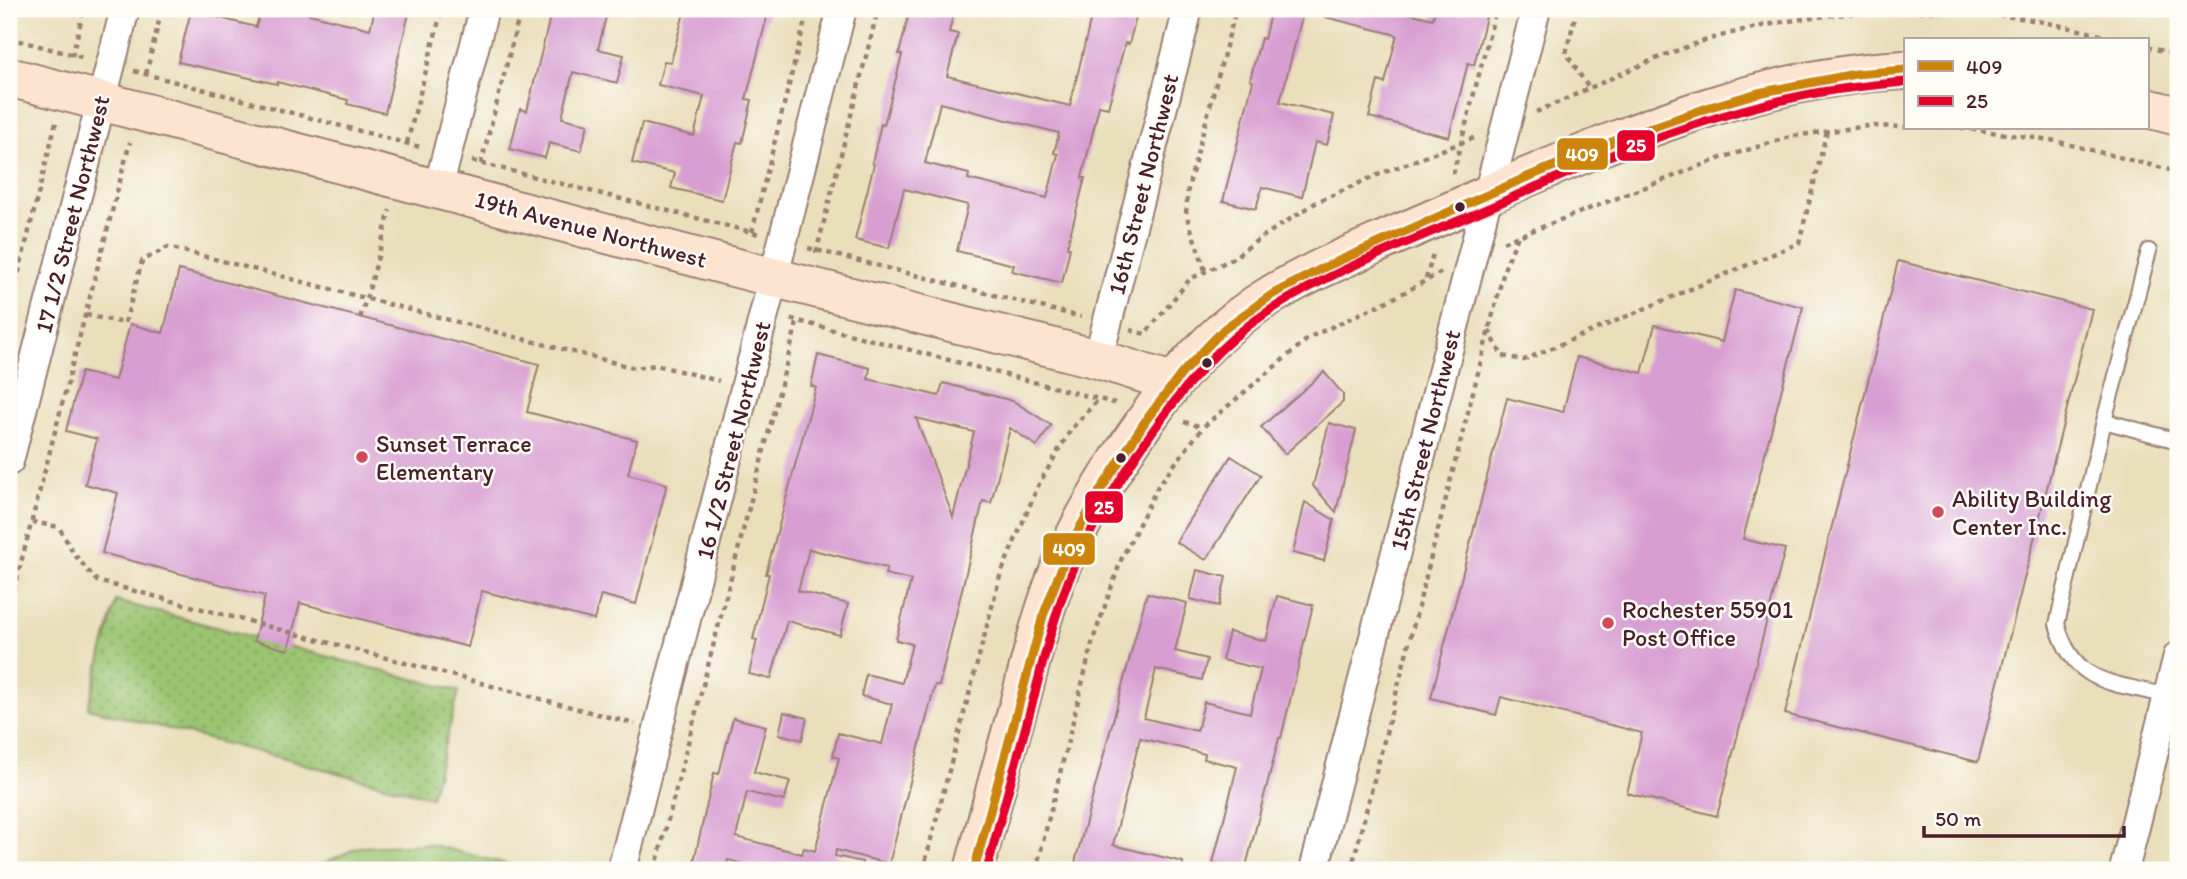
<svg xmlns="http://www.w3.org/2000/svg" width="2187" height="879" viewBox="0 0 2187 879" font-family="Itim,sans-serif">
  <defs>
    <pattern id="park-dots" width="8" height="8" patternUnits="userSpaceOnUse" patternTransform="scale(1.75)"><rect width="8" height="8" fill="#9bc572"/><path d="M2 2h.1M6 6h.1" fill="none" stroke="#809f5e" stroke-width="1.8" stroke-linecap="round"/></pattern>
  </defs>
  <rect width="100%" height="100%" fill="#fdfcf7"/>
  <filter id="ink" filterUnits="userSpaceOnUse"><feTurbulence type="fractalNoise" baseFrequency=".0143" numOctaves="2"/><feDisplacementMap in="SourceGraphic" scale="14" xChannelSelector="R" yChannelSelector="G"/><feConvolveMatrix kernelMatrix="1 2 1 2 8 2 1 2 1" color-interpolation-filters="sRGB"/></filter>
  <filter id="wash" filterUnits="userSpaceOnUse"><feTurbulence type="fractalNoise" baseFrequency=".00686" numOctaves="4" result="noise"/><feDisplacementMap in="SourceGraphic" scale="28" xChannelSelector="R" yChannelSelector="G"/><feGaussianBlur stdDeviation="1.57" result="paint"/><feColorMatrix in="noise" values="0 0 0 0 0 0 0 0 0 0 0 0 0 0 0 0 0 1.4 0 .05"/><feComposite in="paint" operator="in"/></filter>
  <g filter="url(#wash)">
    <rect width="100%" height="100%" fill="#eadfbb"/>
    <!-- grass -->
    <path fill="#9bc572" stroke="#72724e" stroke-width="2" d="M428,844l102,26h-221l50,-23z"/>
    <!-- park -->
    <path fill="url(#park-dots)" stroke="#72724e" stroke-width="2" d="M116,601l343,90 -28,106 -343,-89z"/>
    <g id="blocks">
      <!-- building -->
      <path fill="#d89ed2" fill-rule="evenodd" d="M261,9h28l81,20 5,-20h35l-25,104 -38,-9 1,-4 -71,-18v2l-99,-22 13,-51 65,16z
        M552,9h56l-10,40 26,6 -7,28 -44,-11 -11,46 26,6 -7,27 -32,-8 -4,15 -35,-9 10,-40 7,2z
        M685,9h84l-23,90 6,1 -10,43 -5,-1 -15,58 -51,-12 4,-15 -43,-10 10,-40 52,13 10,-40 -46,-11 6,-24 7,1z
        M910,9h12l31,7 -4,16 9,2 -11,42 123,30 23,-97h45l-9,35 -4,-1 -17,65 -9,-2 -17,72h3l-18,69 3,1 -8,35 -50,-12 2,-6 -57,-14 11,-46 -64,-16 -15,59 -34,-8 19,-76 -2,-1 9,-39 3,1 18,-70 -3,-1zM940,103l119,30 -5,20 4,1 -11,44 -79,-19 1,-5 -44,-11z
        M1271,9h33l-24,93 54,13 -7,30 -12,-3 -13,55 -40,-10 -6,22 -33,-8 30,-120 -3,-1 11,-42 3,1z
        M1326,9h65l42,10 2,-10h53l-14,56 -6,-2 -19,74 -80,-20 9,-36 7,2 12,-48 -72,-18z
        M1898,261l194,48 -114,453 -193,-48z
        M179,270l360,94 -12,48 110,28 -9,34 39,10 -31,120 -35,-9 -7,25 -112,-29 -14,56 -168,-44 -12,47 -34,-9 11,-45 -163,-43 16,-60 -33,-9 12,-45 -31,-8 15,-59 34,8 15,-56 33,9z
        M1735,290l68,17 -60,232 42,10 -68,267 -90,-23 15,-60 -141,-36 -5,18 -65,-17 76,-300 56,14 14,-55 65,16 13,-48 67,17z
        M818,355l52,13 -2,11 71,17 4,-13 70,18 38,24 -14,21 -27,-18 -19,75 -8,-2 -44,185 -4,-1 -46,179 -53,-14 -1,6 27,6 -1,8h-94l-39,-10 -2,10h-34l22,-97 5,1 14,-56 33,8 -12,46 36,9 -6,20 -37,-9 -11,45 66,17 2,-6 11,3 24,-93 -6,-2 5,-23 44,11 10,-40 -31,-8 5,-22 36,9 10,-39 -16,-4 15,-60 -26,-6 2,-6 -78,-19 -11,42 50,13 -8,31 -53,-14 -16,58 -22,-5 8,-34 -4,-1 16,-65h-3l50,-187 -5,-1zM916,418l58,14 -21,85z
        M1324,372l19,22v8l-58,52 -24,-27z
        M1329,423l27,7 -20,82 -23,-26z
        M1231,456l30,19 -55,85 -30,-18z
        M1305,502l29,18 -10,41 -31,-8z
        M1197,570l29,7 -7,29 -29,-7z
        M1147,593l40,10 -12,48 32,8 -5,21 -46,-11 -12,49 53,13 7,-29 46,11 11,-44 -39,-9 7,-28 37,9 11,-45 36,9 -32,133h-2l-34,132 -32,-7 24,-96 -33,-8 1,-5 -65,-16 -27,107 70,17 -1,8h-109z
        M784,712l23,6 -5,22 -23,-6z"/>
    </g>
  </g>
  <g filter="url(#ink)">
    <use href="#blocks" fill-opacity="0" stroke="#9a7f73" stroke-width="2"/>
    <g fill="none" stroke-linecap="round" stroke-linejoin="round">
      <!-- lane casing -->
      <g stroke="#9a7f73" stroke-width="18">
        <path id="lane" d="M2149,251l-45,170 -47,203c17,62 56,58 111,72
          M2104,421l74,20"/>
      </g>
      <!-- street casing -->
      <g stroke="#9a7f73" stroke-width="32">
        <path id="street" d="M438,189l46,-180
          M1098,359l90,-350
          M9,461l116,-452
          M622,870l220,-861
          M1314,870l222,-861
          M2124,870l54,-214"/>
      </g>
      <!-- secondary casing -->
      <g stroke="#9a7f73" stroke-width="42">
        <path id="secondary" d="M9,77l766,201 323,81 74,23
          M2147,108l31,8
          M974,870c15,-56 30,-113 46,-169 12,-45 23,-92 41,-135 23,-53 52,-99 85,-146 32,-46 64,-84 111,-116 42,-28 92,-48 139,-69 43,-18 86,-38 129,-57 123,-52 245,-102 380,-108"/>
      </g>
      <!-- path -->
      <path stroke="#9a7f73" stroke-width="4.5" stroke-dasharray="5 5" stroke-linecap="butt" d="M1577,9l-11,44 24,37
        M9,38l76,20
        M2147,47l31,8
        M72,56l12,-47
        M134,71l290,77
        M146,74l16,-65
        M1536,112c64,-27 128,-62 196,-79 84,-22 178,-26 264,-18 41,4 84,15 124,25
        M1961,128l90,12 127,32
        M407,143l35,-134
        M472,161l287,73
        M481,164l40,-155
        M1453,174l43,-165
        M752,232l56,-223
        M1503,242l218,-84 72,-22 76,-10 36,1
        M808,248l273,69
        M816,253l62,-244
        M1205,270l-19,-56 2,-26 48,-179
        M1426,279l7,-25
        M9,312l47,-190
        M86,315l39,8 17,-62 26,-14 467,121 21,-3 63,16
        M360,318l12,-38 18,-70
        M791,319l327,85
        M1130,330l15,4 45,-55 42,-20 27,-20 58,-37 63,-28 96,-37
        M1489,330l13,26 22,4 275,-117 28,-112
        M1184,422l19,5
        M32,522l27,5 15,27 23,27 538,143
        M9,609l121,-467
        M655,870l143,-551
        M923,870l77,-294 38,-90 20,-35 14,-23 27,-29
        M1036,870l57,-230 28,-80 37,-74 45,-59 107,-90 84,-39 48,-26
        M1351,870l154,-603 13,-31"/>
      <!-- lane -->
      <use href="#lane" stroke="#fff" stroke-width="14"/>
      <!-- street -->
      <use href="#street" stroke="#fff" stroke-width="28"/>
      <!-- secondary -->
      <use href="#secondary" stroke="#fde4d0" stroke-width="38"/>
      <!-- bus-1 casing -->
      <g stroke="#fdfcf7" stroke-width="14">
        <path id="bus-1" d="M974,870l69,-254 27,-70 30,-55 46,-71 37,-48 41,-43 49,-35 52,-27 200,-89 92,-38 93,-33 48,-14 97,-19 50,-4"/>
      </g>
      <!-- bus-2 casing -->
      <g stroke="#fdfcf7" stroke-width="14">
        <path id="bus-2" d="M987,870c14,-55 30,-111 45,-166 12,-45 22,-91 41,-134 20,-49 49,-94 79,-138 32,-45 67,-88 114,-119 68,-45 159,-77 234,-110 99,-45 200,-87 306,-108 33,-7 66,-10 99,-13"/>
      </g>
      <!-- bus-1 -->
      <use href="#bus-1" stroke="#cc840b" stroke-width="9"/>
      <!-- bus-2 -->
      <use href="#bus-2" stroke="#e4002b" stroke-width="9"/>
    </g>
  </g>
  <!-- markers -->
  <g fill="#4a1f2b" stroke="#fdfcf7" stroke-width="2.5">
    <circle cx="1460" cy="207" r="6"/>
    <circle cx="1207" cy="363" r="6"/>
    <circle cx="1121" cy="458" r="6"/>
  </g>
  <g fill="#d1495b" stroke="#fdfcf7" stroke-width="2.5">
    <circle cx="362" cy="457" r="7"/>
    <circle cx="1938" cy="512" r="7"/>
    <circle cx="1608" cy="623" r="7"/>
  </g>
  <g text-anchor="middle" dominant-baseline="central" stroke-width="5" stroke-linejoin="round" paint-order="stroke">
    <!-- street labels -->
    <g font-size="24" fill="#4a1f2b" stroke="#fdfcf7">
      <text transform="translate(1143 184) rotate(-76)">16th Street Northwest</text>
      <text transform="translate(72 214) rotate(-76)">17 1/2 Street Northwest</text>
      <text transform="translate(591 229) rotate(15)">19th Avenue Northwest</text>
      <text transform="translate(733 440) rotate(-76)">16 1/2 Street Northwest</text>
      <text transform="translate(1425 440) rotate(-76)">15th Street Northwest</text>
    </g>
    <!-- poi labels -->
    <g font-size="24" fill="#4a1f2b" stroke="#fdfcf7" text-anchor="start">
      <text x="376" y="443">Sunset Terrace<tspan x="376" dy="28">Elementary</tspan></text>
      <text x="1952" y="498">Ability Building<tspan x="1952" dy="28">Center Inc.</tspan></text>
      <text x="1622" y="609">Rochester 55901<tspan x="1622" dy="28">Post Office</tspan></text>
    </g>
  </g>
  <g stroke="#fdfcf7" stroke-width="2.5">
    <rect x="1616" y="129" width="40" height="33" rx="7" fill="#e4002b"/>
    <rect x="1556" y="137" width="53" height="34" rx="7" fill="#cc840b"/>
    <rect x="1084" y="490" width="40" height="34" rx="7" fill="#e4002b"/>
    <rect x="1042" y="532" width="54" height="34" rx="7" fill="#cc840b"/>
  </g>
  <g font-size="19" text-anchor="middle" font-weight="bold" fill="#fff">
    <text x="1636" y="152">25</text>
    <text x="1582" y="161">409</text>
    <text x="1104" y="514">25</text>
    <text x="1069" y="556">409</text>
  </g>
  <!-- margin -->
  <rect width="2187" height="879" fill="none" stroke="#fdfcf7" stroke-width="35"/>
  <!-- legend -->
  <rect x="1904" y="38" width="245" height="91" fill="#fdfcf7" stroke="#b5a4a5" stroke-width="2"/>
  <rect x="1918" y="61" width="35" height="10" fill="#cc840b" stroke="#b5a4a5" stroke-width="2"/>
  <text x="1966" y="74" font-size="21" fill="#4a1f2b">409</text>
  <rect x="1918" y="96" width="35" height="10" fill="#e4002b" stroke="#b5a4a5" stroke-width="2"/>
  <text x="1966" y="108" font-size="21" fill="#4a1f2b">25</text>
  <!-- scale -->
  <path d="M1924 826v10h200v-10" fill="none" stroke="#4a1f2b" stroke-width="3.5"/>
  <text x="1935" y="826" font-size="21" fill="#4a1f2b" stroke="#fdfcf7" stroke-width="5" paint-order="stroke">50 m</text>
</svg>
